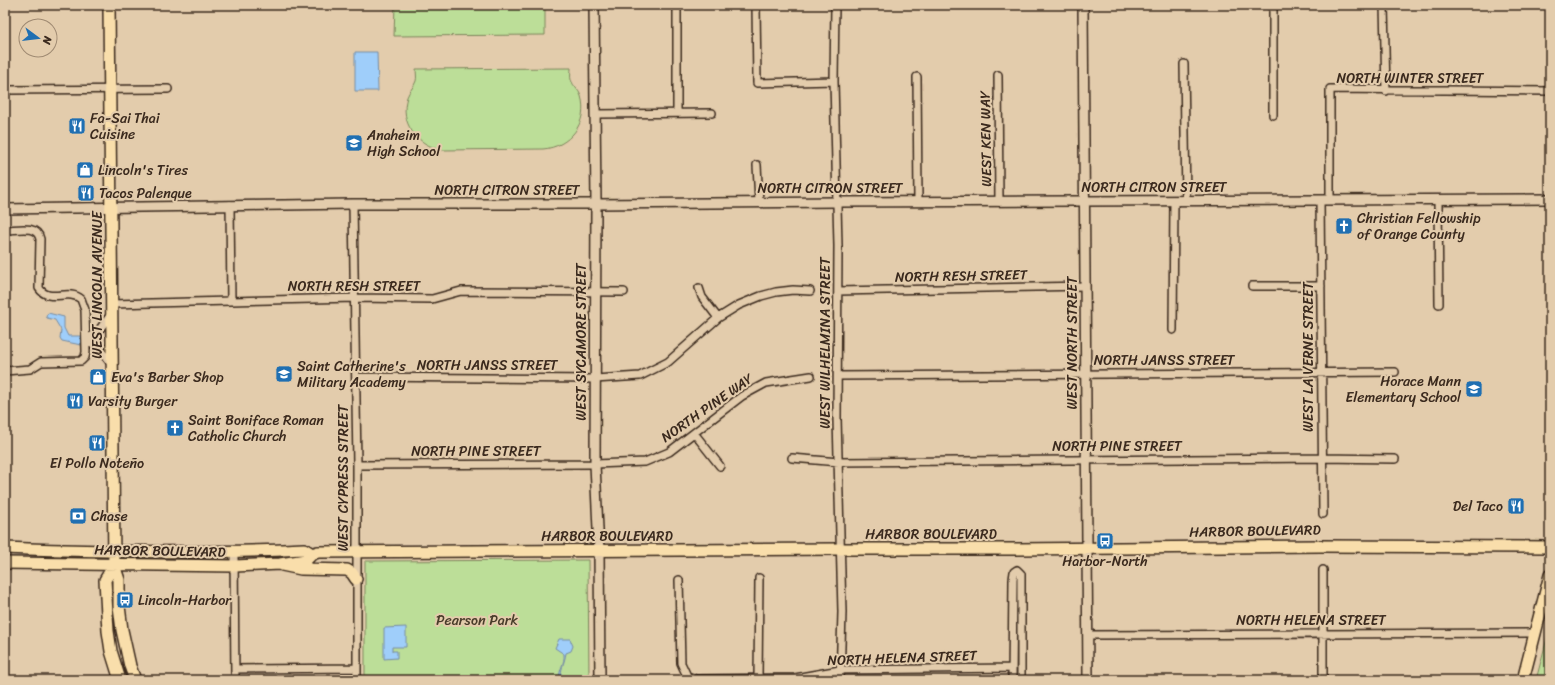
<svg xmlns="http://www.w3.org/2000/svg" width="1555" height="685" viewBox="0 0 1555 685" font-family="Sriracha,sans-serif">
  <rect width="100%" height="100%" fill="#e3ccac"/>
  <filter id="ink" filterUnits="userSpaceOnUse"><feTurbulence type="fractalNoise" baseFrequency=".025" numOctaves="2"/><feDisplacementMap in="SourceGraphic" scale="8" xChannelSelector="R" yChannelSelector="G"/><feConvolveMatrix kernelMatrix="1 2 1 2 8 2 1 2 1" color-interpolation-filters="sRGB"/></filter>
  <g filter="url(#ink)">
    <!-- green -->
    <path fill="#bcde98" stroke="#7c845b" d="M395,5h150v30l-151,1z
      M571,68c0,3 -1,9 0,12 2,6 8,10 10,16 8,27 -12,51 -38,53l-101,1c-25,-5 -43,-27 -35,-53 2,-6 7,-10 9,-16 1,-3 0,-9 0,-12z
      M588,560l1,120h-224v-119z
      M1550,627v53h-14z"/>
    <!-- water -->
    <path fill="#9fcefa" stroke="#778ca2" d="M355,52h22l1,39h-23z
      M48,313l16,4v11l4,8h12l1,9 -19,-4 -2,-3 1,-8 -6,-10 -8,-2 -1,-2z
      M406,627v20h-14v4h5v7l-13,1v-31z
      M559,639h11l3,7 -2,5 -5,2c-1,9 -7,18 -4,27h-3c0,-12 6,-16 5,-26l-9,-6z"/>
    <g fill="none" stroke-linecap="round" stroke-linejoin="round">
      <!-- minor casing -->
      <g stroke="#3b2a1e" stroke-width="10">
        <path id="minor" d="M677,5v107
          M756,5l1,78 77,-2
          M835,5l-1,76 4,165 -1,172 5,194 -2,68
          M1273,5v110
          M1384,5l2,86
          M1184,64l2,137
          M998,75l1,127
          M917,77l1,125
          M5,90l163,-1
          M596,114l116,-1
          M757,165l2,37
          M1330,199v-110l220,2
          M1320,200l3,314
          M1438,200l1,104
          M353,204l4,261v215
          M230,205l1,96
          M5,230c12,0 32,-6 35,9l-1,49c10,16 29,0 42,11l4,11 1,42 -1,5 -4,4 -40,1 -11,7 -25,2
          M1252,286h69
          M699,288l3,9 16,21
          M838,291l247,-5
          M112,304l243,-6 77,1 29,-8 163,1
          M1173,330l1,-129
          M86,339l12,8 14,18
          M86,339l10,-5 16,-21
          M838,376l557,-4
          M356,377l239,2 45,-3 28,-14 50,-44 21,-13 22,-9 15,-4 17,-2 17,1
          M694,433l26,33
          M792,458l47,4 483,-4 73,1
          M357,465l238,-1 50,-2 24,-10 73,-56 24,-13 45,-7
          M234,552l1,128
          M1323,570v110
          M679,580l2,83 6,13 11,4
          M1088,635l447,-2
          M235,669l122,-1
          M758,678l1,-100
          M698,679l97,-1 45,-8 172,-2
          M1012,680l1,-101 1,-7 3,-2 4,4v106"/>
      </g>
      <!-- tertiary casing -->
      <g stroke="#3b2a1e" stroke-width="12">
        <path id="tertiary" d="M594,5l2,199 -1,260 4,87 1,129
          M1083,5l5,675
          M5,209l348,-5h243l241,-2 713,-3"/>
      </g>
      <!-- primary casing -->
      <g stroke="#3b2a1e" stroke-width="14">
        <path id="primary" d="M109,5l5,560 5,15v26l3,24 8,36 5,14
          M5,548c100,4 199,6 299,1l8,5
          M5,563l230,3 45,-2 26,-4 6,-6 6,-2 522,-3h178l303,-3 229,1
          M114,565l-9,15 3,51 3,20 9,29
          M282,565l19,4 46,1 5,3 4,6
          M1523,680l27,-105"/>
      </g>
      <!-- minor -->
      <use href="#minor" stroke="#e3ccac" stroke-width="7"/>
      <!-- tertiary -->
      <use href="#tertiary" stroke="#e3ccac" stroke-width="9"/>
      <!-- primary -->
      <use href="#primary" stroke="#f9deab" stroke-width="11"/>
    </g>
  </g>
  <!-- icons -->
  <defs>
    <g id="restaurant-square" transform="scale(0.9)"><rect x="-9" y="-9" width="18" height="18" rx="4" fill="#1f6fb2" stroke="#e3ccac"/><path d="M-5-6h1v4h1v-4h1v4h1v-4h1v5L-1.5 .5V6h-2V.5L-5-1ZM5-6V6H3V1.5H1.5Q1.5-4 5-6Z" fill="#fff"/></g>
    <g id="school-square" transform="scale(0.9)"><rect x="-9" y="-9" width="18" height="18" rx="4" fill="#1f6fb2" stroke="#e3ccac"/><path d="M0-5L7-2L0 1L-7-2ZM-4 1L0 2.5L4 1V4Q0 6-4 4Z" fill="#fff"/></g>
    <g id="shop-square" transform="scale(0.9)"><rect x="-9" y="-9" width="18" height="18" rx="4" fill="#1f6fb2" stroke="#e3ccac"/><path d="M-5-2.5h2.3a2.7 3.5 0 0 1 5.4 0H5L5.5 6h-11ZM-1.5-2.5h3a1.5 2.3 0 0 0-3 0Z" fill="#fff"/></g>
    <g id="church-square" transform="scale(0.9)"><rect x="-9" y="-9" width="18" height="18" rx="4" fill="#1f6fb2" stroke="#e3ccac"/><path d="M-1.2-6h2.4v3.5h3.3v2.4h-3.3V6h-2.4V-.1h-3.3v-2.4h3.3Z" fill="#fff"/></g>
    <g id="bank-square" transform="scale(0.9)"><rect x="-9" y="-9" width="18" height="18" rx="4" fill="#1f6fb2" stroke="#e3ccac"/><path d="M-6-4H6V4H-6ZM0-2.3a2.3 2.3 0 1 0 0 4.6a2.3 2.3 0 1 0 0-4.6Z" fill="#fff"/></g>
    <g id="bus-square" transform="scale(0.9)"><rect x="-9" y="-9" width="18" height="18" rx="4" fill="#1f6fb2" stroke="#e3ccac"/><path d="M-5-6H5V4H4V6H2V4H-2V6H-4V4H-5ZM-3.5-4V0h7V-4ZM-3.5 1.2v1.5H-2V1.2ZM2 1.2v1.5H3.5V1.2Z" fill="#fff"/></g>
  </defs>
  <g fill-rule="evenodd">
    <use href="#restaurant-square" x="77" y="126"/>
    <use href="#school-square" x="354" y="143"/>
    <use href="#shop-square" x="85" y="170"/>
    <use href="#restaurant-square" x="86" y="193"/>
    <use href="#church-square" x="1344" y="226"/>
    <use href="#school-square" x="284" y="374"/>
    <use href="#shop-square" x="98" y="377"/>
    <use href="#school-square" x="1474" y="389"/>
    <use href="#restaurant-square" x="75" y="401"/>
    <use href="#church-square" x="175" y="428"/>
    <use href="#restaurant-square" x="97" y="443"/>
    <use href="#restaurant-square" x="1516" y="506"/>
    <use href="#bank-square" x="78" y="516"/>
    <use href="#bus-square" x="1105" y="541"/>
    <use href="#bus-square" x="125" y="600"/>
  </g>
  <g text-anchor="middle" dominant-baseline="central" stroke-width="4" stroke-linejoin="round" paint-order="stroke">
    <!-- street labels -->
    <g font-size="14" fill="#3b2a1e" stroke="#e3ccac">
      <text x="1410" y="78">NORTH WINTER STREET</text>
      <text transform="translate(986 139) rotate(-91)">WEST KEN WAY</text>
      <text x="1154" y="187">NORTH CITRON STREET</text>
      <text x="830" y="188">NORTH CITRON STREET</text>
      <text x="507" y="190">NORTH CITRON STREET</text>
      <text transform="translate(961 276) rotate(-1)">NORTH RESH STREET</text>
      <text transform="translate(97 285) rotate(-90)">WEST LINCOLN AVENUE</text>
      <text x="354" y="286">NORTH RESH STREET</text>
      <text transform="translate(581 342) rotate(-90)">WEST SYCAMORE STREET</text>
      <text transform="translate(825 343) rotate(-90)">WEST WILHELMINA STREET</text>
      <text transform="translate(1072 343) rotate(-90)">WEST NORTH STREET</text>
      <text transform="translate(1308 357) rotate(-90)">WEST LA VERNE STREET</text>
      <text x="1164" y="360">NORTH JANSS STREET</text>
      <text x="487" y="365">NORTH JANSS STREET</text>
      <text transform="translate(707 408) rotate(-35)">NORTH PINE WAY</text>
      <text x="1117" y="446">NORTH PINE STREET</text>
      <text x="476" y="451">NORTH PINE STREET</text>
      <text transform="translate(343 478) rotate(-90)">WEST CYPRESS STREET</text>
      <text transform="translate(1255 531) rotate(-1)">HARBOR BOULEVARD</text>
      <text x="931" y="534">HARBOR BOULEVARD</text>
      <text x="607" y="536">HARBOR BOULEVARD</text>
      <text transform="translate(160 551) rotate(1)">HARBOR BOULEVARD</text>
      <text x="1311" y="620">NORTH HELENA STREET</text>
      <text transform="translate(902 658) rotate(-2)">NORTH HELENA STREET</text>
    </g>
    <!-- poi labels -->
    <g font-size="14" fill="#3b2a1e" stroke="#e3ccac" text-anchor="start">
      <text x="90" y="118">Fa-Sai Thai<tspan x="90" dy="16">Cuisine</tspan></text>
      <text x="367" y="135">Anaheim<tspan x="367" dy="16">High School</tspan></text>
      <text x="98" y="170">Lincoln's Tires</text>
      <text x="99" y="193">Tacos Palenque</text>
      <text x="1357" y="218">Christian Fellowship<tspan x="1357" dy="16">of Orange County</tspan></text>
      <text x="297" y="366">Saint Catherine's<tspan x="297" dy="16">Military Academy</tspan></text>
      <text x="111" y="377">Eva's Barber Shop</text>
      <text x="1461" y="381" text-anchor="end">Horace Mann<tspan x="1461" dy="16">Elementary School</tspan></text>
      <text x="88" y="401">Varsity Burger</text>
      <text x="188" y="420">Saint Boniface Roman<tspan x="188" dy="16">Catholic Church</tspan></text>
      <text x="97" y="463" text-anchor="middle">El Pollo Noteño</text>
      <text x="1503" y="506" text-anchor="end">Del Taco</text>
      <text x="91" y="516">Chase</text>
      <text x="1105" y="561" text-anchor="middle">Harbor-North</text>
      <text x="138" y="600">Lincoln-Harbor</text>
    </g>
    <!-- park labels -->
    <g font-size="14" fill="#483c2a" stroke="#e3ccac">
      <text x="477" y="620">Pearson Park</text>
    </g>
  </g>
  <!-- margin -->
  <rect width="1555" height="685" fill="none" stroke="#e3ccac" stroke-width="20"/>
  <rect x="10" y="10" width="1535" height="665" fill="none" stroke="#3b2a1e" stroke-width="1.5" filter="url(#ink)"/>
  <!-- north arrow -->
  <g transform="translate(38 38) rotate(105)"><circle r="19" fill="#e3ccac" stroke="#a08b73"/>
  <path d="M0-3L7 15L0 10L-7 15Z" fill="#1f6fb2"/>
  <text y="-6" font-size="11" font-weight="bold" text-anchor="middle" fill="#3b2a1e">N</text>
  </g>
</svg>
